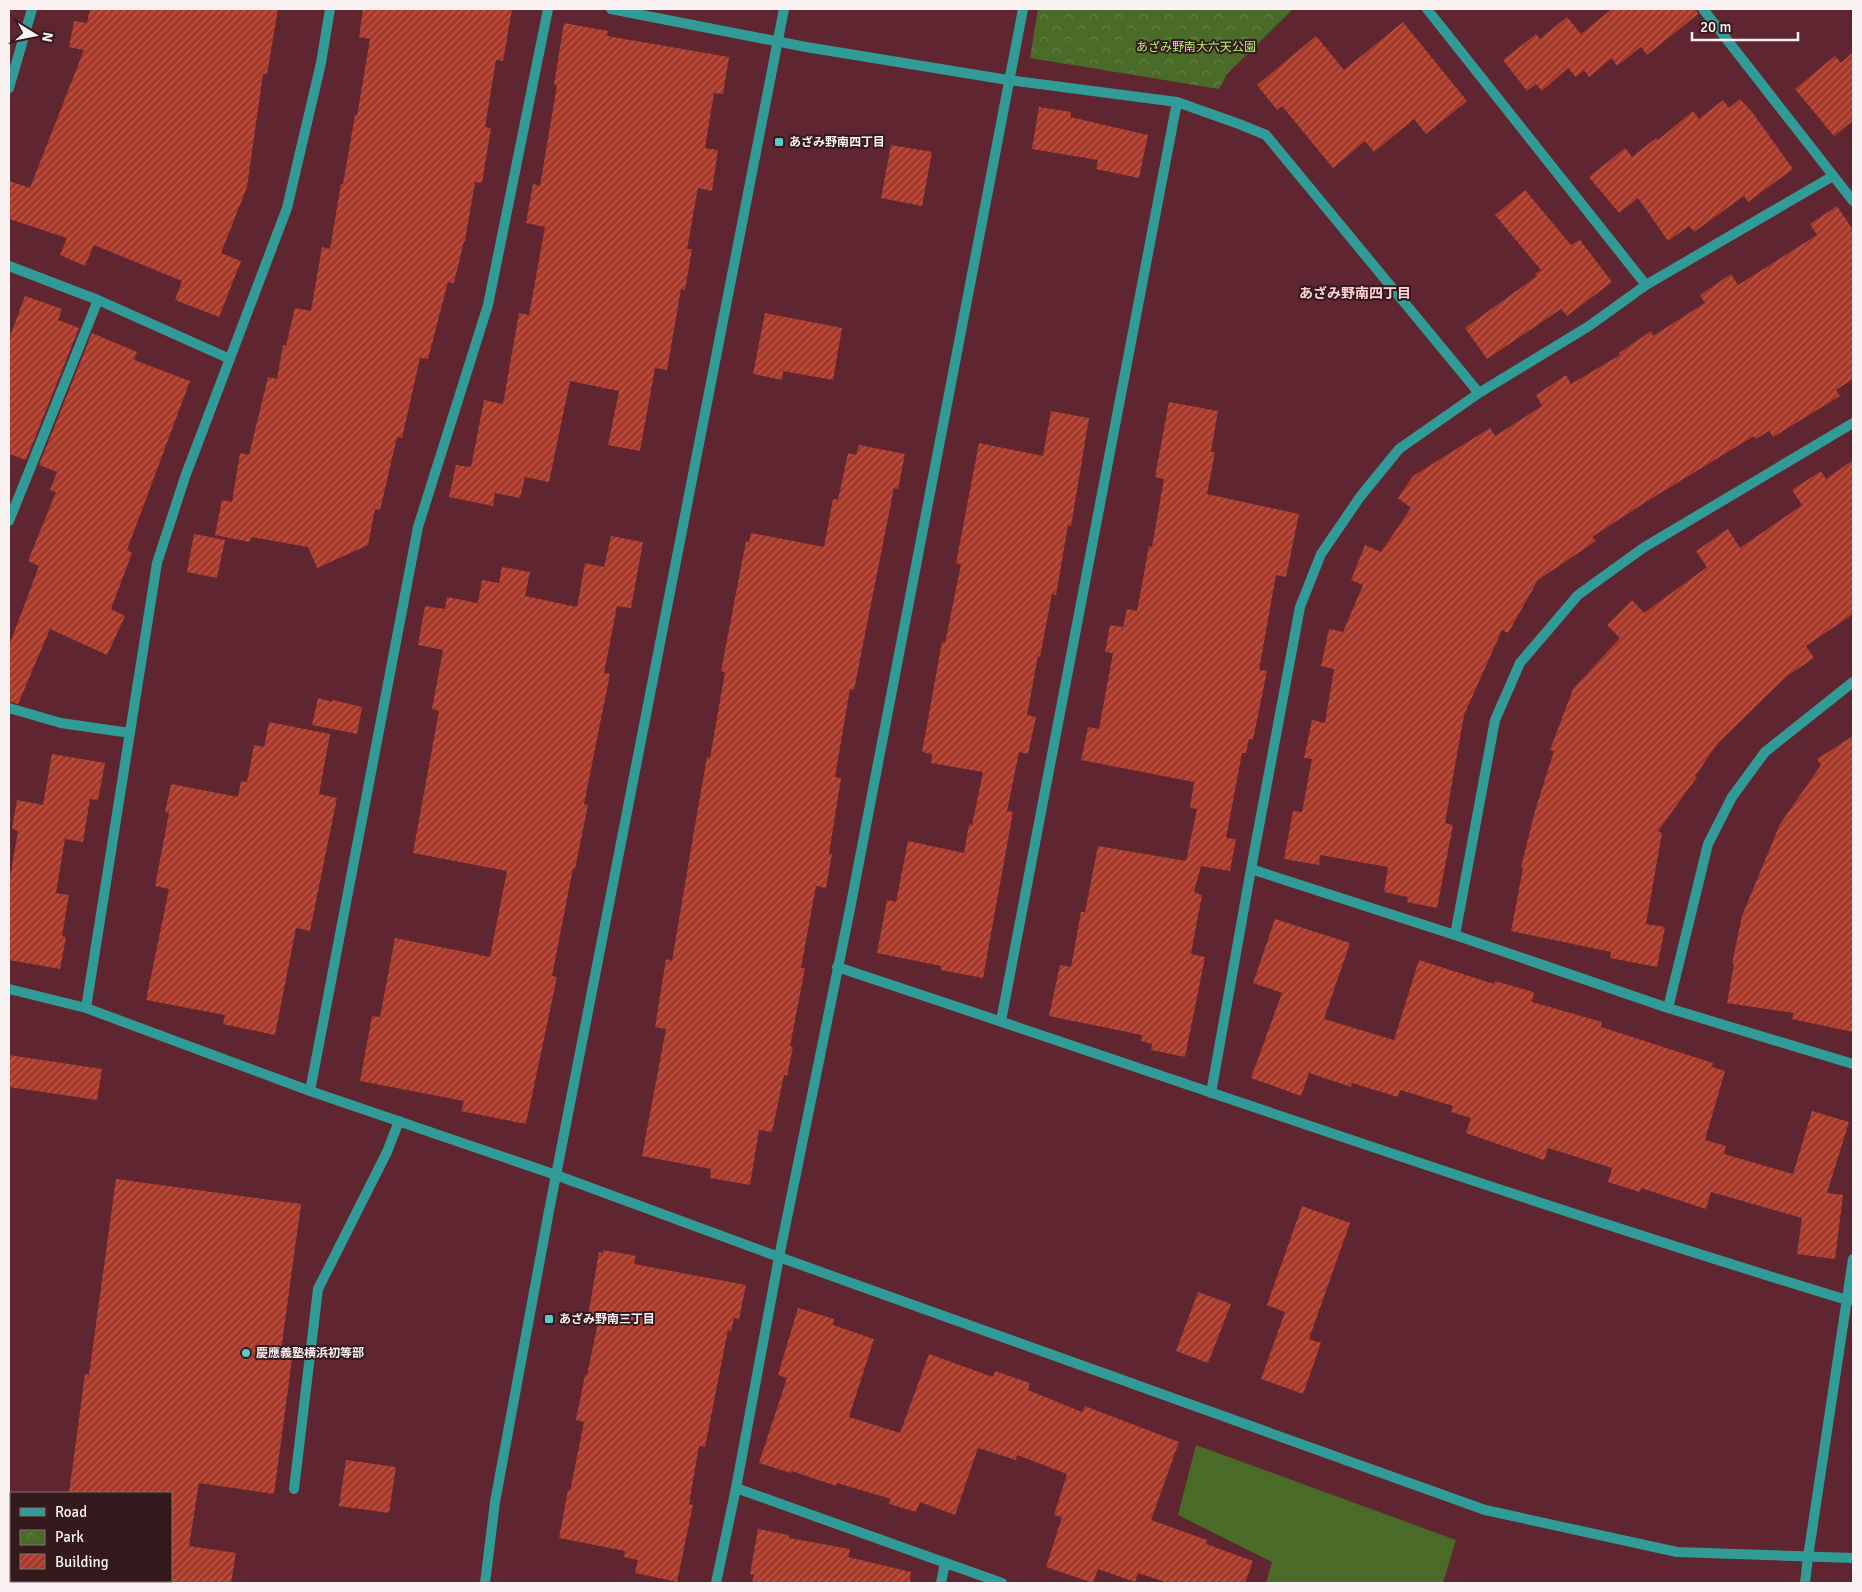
<svg xmlns="http://www.w3.org/2000/svg" width="1862" height="1592" viewBox="0 0 1862 1592" font-family="Signika,'Noto Sans JP',sans-serif">
  <defs>
    <pattern id="park-crowns" width="20" height="18" patternUnits="userSpaceOnUse" patternTransform="scale(1.25)"><rect width="20" height="18" fill="#4a6a28"/><path d="M2 6a3 3 0 1 1 6 0M12 15a3 3 0 1 1 6 0" fill="none" stroke="#658048"/></pattern>
    <pattern id="building-hatch" width="6" height="6" patternUnits="userSpaceOnUse" patternTransform="scale(1.25)"><rect width="6" height="6" fill="#a83828"/><path d="M-1 1l2-2M0 6l6-6M5 7l2-2" fill="none" stroke="#b95f52"/></pattern>
  </defs>
  <rect width="100%" height="100%" fill="#5f2530"/>
  <!-- grass -->
  <path fill="#4a6a28" d="M1196,1445l260,95 -13,43h-177l6,-21 -94,-47z"/>
  <!-- park -->
  <path fill="url(#park-crowns)" d="M1038,9h255l-66,65 -8,15 -189,-31z"/>
  <!-- building -->
  <path fill="url(#building-hatch)" d="M90,9h188l-11,65h-4l-16,113 -26,66 20,8 -22,56 -44,-17 7,-19 -88,-36 -9,21 -25,-11 7,-17 -58,-19v-38l21,7 54,-138 -15,-3 5,-26 13,2z
    M363,9h149l-9,52 -7,-1 -11,67 6,1 -9,55 -7,-1 -10,59h-1l-10,42 -6,-1 -20,77 -8,-1 -18,80 -5,-1 -17,73 -5,-1 -7,36 -51,23 -9,-21 -57,-10 -1,5 -35,-7 7,-35 10,2 8,-49 9,2 19,-78 9,2 6,-34 3,1 9,-38 16,3 11,-64 8,2 11,-65h2l12,-69 2,1 13,-77 -11,-2z
    M1612,9h84l2,5 -51,41 -6,-8 -24,19 -5,-8 -23,19 -5,-7 -8,7 -8,-9 -26,23 -6,-7 -9,7 -24,-31 33,-26 4,5 27,-22 14,17z
    M1403,22l64,79 -41,33 -12,-15 -40,33 -9,-11 -32,27 -51,-62 -5,4 -20,-25 59,-49 28,34z
    M564,23l44,8 -1,5 122,21 -6,37 -9,-1 -9,55 13,2 -6,41 -14,-3 -11,61h5l-7,41 -4,-1 -14,81 -12,-2 -15,83 -32,-6 11,-54 -49,-10 -21,101 -24,-5 -5,21 -25,-5 -2,13 -44,-9 7,-32 15,2 13,-67 19,4 16,-91 10,2 16,-88 -19,-4 7,-39 7,2 17,-101h-3z
    M1853,52v69l-19,15 -39,-47 40,-33 6,7z
    M1740,99l12,13 41,57 -45,33 -4,-6 -50,36 -5,-6 -21,15 -30,-43 -19,15 -30,-36 36,-29 7,9 24,-19 2,2 35,-29 6,8 24,-19 6,8z
    M1039,107l32,5 -1,5 78,18 -9,43 -43,-9 2,-9 -66,-11z
    M891,145l41,7 -10,54 -41,-8z
    M1525,190l46,55 9,-5 32,42 -45,34 -6,-7 -74,50 -22,-31 72,-52 -2,-2 6,-4 -46,-55z
    M1837,206l16,24v149l-17,11 4,6 -67,41 -4,-6 -13,8 -2,-3 -105,64 -57,37 4,4 -58,39 -30,53 -6,-3 -38,85 -19,108 8,2 -16,83 -30,-6 1,-5 -24,-5 4,-25 -68,-12 -1,10 -35,-6 9,-48 9,1 10,-53 -8,-1 8,-38 13,3 9,-54 -13,-3 8,-37 14,3 20,-47 -12,-5 14,-35 16,7 30,-44 -13,-10 15,-22 77,-48 5,8 47,-30 -6,-11 30,-20 5,9 49,-29 -1,-2 32,-22 2,5 52,-33 -5,-8 31,-21 7,11 79,-50 -7,-11z
    M25,296l37,13 -4,11 21,8 -53,132 -17,-6v-115z
    M765,313l77,15 -9,52 -50,-9 -1,9 -29,-6z
    M92,333l45,19 -3,8 56,21 -63,169 5,3 -21,56 14,7 -18,39 -57,-26 -32,75 -9,-3v-55l30,-80 -11,-5 28,-69 -6,-2 7,-18 -18,-7z
    M1169,402l49,9 -7,41h4l-8,42 92,20 -13,63 -10,-2 -17,95 8,1 -14,69 -4,-1 -3,14h-4l-16,85 10,1 -6,32 -29,-5 -7,26 8,3 -11,59 14,3 -20,100 -34,-7 1,-6 -11,-3 1,-6 -93,-19 11,-51 11,2 10,-55h4l13,-66 88,15 11,-52 -7,-1 4,-26 -113,-22 7,-33 11,2 14,-76 -8,-1 5,-27 13,2 4,-18 10,2 12,-65 3,1 12,-68 -9,-2z
    M1051,411l38,7 -18,108 -3,-1 -12,70 -4,-1 -12,63 -2,-1 -11,59 9,2 -8,37 -9,-2 -12,59 6,1 -30,166 -42,-8v-4l-64,-13 10,-53 9,2 12,-61 56,12 5,-29 3,1 11,-53 -52,-9 1,-9 -10,-2 20,-110 3,1 16,-79 -5,-1 23,-120 64,13z
    M859,445l46,9 -7,35 -4,-1 -40,202 -4,-1 -15,88 6,1 -12,76h3l-6,34 -10,-2 -15,82h4l-15,78 3,1 -6,29 -3,-1 -12,57 -13,-2 -9,55 -40,-7 1,-9 -69,-13 24,-127 -11,-2 11,-68 6,2 22,-130 13,-74 3,1 15,-86 -4,-1 25,-130 3,1 2,-9 73,14 9,-48 5,1 10,-47 8,2z
    M1853,460v154l-47,32 8,12 -27,18 -69,67 -23,33 2,1 -39,54 4,2 -16,91 19,3 -8,40 -47,-9 1,-6 -100,-21 12,-63 -2,-1 14,-56 19,-60 -4,-1 23,-61 47,-51 -13,-13 25,-25 12,13 63,-46 -11,-16 32,-22 12,19 62,-43 -10,-15 29,-19 5,8z
    M194,534l31,6 -8,38 -30,-6z
    M611,536l32,6 -12,66 -14,-2 -13,67 6,1 -26,130 4,1 -13,64 -2,-1 -21,108 5,1 -31,147 -65,-13 3,-10 -104,-20 12,-65 8,1 15,-79 95,19 17,-86 -94,-18 26,-142 -7,-2 11,-59 -25,-5 7,-39 20,3 2,-12 31,6 4,-23 17,3 3,-16 28,5 -5,24 52,11 8,-44 19,4z
    M318,698l14,4 1,-2 29,7 -5,27 -45,-9z
    M269,722l61,12 -11,60 18,4 -27,133 -14,-3 -21,107 -52,-11 2,-9 -79,-15 23,-111 -14,-3 14,-73 -4,-1 6,-28 67,13 3,-16 6,1 7,-37 10,2z
    M1853,736v296l-61,-13 2,-6 -67,-10 7,-39h-2l10,-48 38,-92 41,-59 -4,-6z
    M52,754l53,9 -7,37 -8,-1 -7,43 -18,-3 -9,54 13,2 -7,41 4,1 -6,32 -51,-9v-77l9,-52 -6,-2 5,-29 26,5z
    M1275,919l75,24 -26,76 70,21 25,-80 75,24 1,-3 39,11 -2,10 70,20 -1,5 112,36 -1,4 13,4 -20,69 21,6 -2,8 69,20 19,-63 37,11 -22,71 16,2 -8,64 -38,-5 5,-36 -91,-26 -5,17 -65,-21 -1,4 -32,-10 4,-14 -64,-20 -4,12 -78,-27 5,-15 -20,-6 2,-6 -53,-16 -2,7 -46,-14 -1,4 -42,-14 -8,23 -50,-18 31,-85 -29,-10z
    M9,1055l93,14 -5,31 -88,-13z
    M116,1179l185,25 -21,154 12,1 -18,135 -75,-11 -10,63 47,7 -5,30h-60v-90h-102l16,-119 4,1z
    M1302,1206l48,17 -41,116 12,4 -18,51 -42,-15 24,-67 -18,-7z
    M603,1250l33,6 -2,8 112,21 -7,34 -5,-1 -3,13 -3,-1 -23,117 -6,-1 -10,58 4,1 -16,77 -42,-9 3,-13 -14,-3 1,-6 -66,-13 9,-48 2,1 14,-69 -8,-2 9,-45h2l12,-57 -11,-2 11,-64 4,1z
    M1198,1292l33,12 -23,59 -32,-12z
    M798,1308l36,11 -1,6 41,14 -25,78 51,16 29,-79 64,23 2,-6 35,12 -2,7 54,22 3,-6 94,36 -28,78 56,20 -1,4 47,17 -8,22h-77l-30,-10 -3,9 -37,-13 -5,14 -47,-16 16,-50 -8,-2 13,-41 -50,-19 -1,5 -38,-12 -23,67 -35,-13 -4,10 -27,-8 2,-5 -54,-16 -1,3 -44,-15 -1,2 -32,-10 28,-85 -9,-3z
    M346,1460l50,7 -7,46 -50,-7z
    M758,1529l31,6v3l61,11 -2,8 63,15 -1,11h-158l2,-8 -4,-1z"/>
  <g fill="none" stroke-linecap="round" stroke-linejoin="round">
    <!-- service -->
    <path stroke="#319c97" stroke-width="10" d="M294,1489l24,-200 69,-137 12,-31"/>
    <!-- minor -->
    <path stroke="#319c97" stroke-width="10" d="M611,9l195,38 202,33 169,22 62,22 27,11 213,258
      M1427,9l219,276
      M1703,9l150,192
      M9,88l23,-79
      M9,266l89,34 132,59
      M9,521l89,-221
      M9,708l52,15 69,10
      M1251,869l204,66 213,73 185,56
      M1455,935l40,-215 25,-57 58,-68 65,-47 210,-125
      M837,967c337,111 671,230 1010,333h6
      M9,989l77,19 224,83 246,84
      M86,1008l71,-445 28,-86 102,-269 34,-145 9,-54
      M1668,1008l40,-164 24,-47 33,-45 88,-70
      M1001,1021l176,-919
      M310,1091l108,-564 70,-222 60,-296
      M1211,1093l40,-224 49,-262 21,-53 39,-57 39,-48 80,-56 110,-67 57,-41 187,-109
      M736,1488l266,95
      M716,1583l20,-95 43,-231 71,-348 173,-900
      M941,1583l4,-20
      M1805,1583l3,-26 45,-298"/>
    <!-- tertiary -->
    <path stroke="#319c97" stroke-width="10" d="M556,1175l223,82 706,253 192,42 176,6
      M485,1583l10,-81 54,-291 235,-1202"/>
  </g>
  <!-- markers -->
  <g fill="#54cdc8" stroke="#34191d" stroke-width="2">
    <rect x="774" y="137" width="10" height="10" rx="2.5"/>
    <rect x="544" y="1314" width="10" height="10" rx="2.5"/>
    <circle cx="246" cy="1353" r="5"/>
  </g>
  <g text-anchor="middle" dominant-baseline="central" stroke-width="4" stroke-linejoin="round" paint-order="stroke">
    <!-- park labels -->
    <g font-size="12" fill="#b3f66d" stroke="#34191d">
      <text x="1196" y="47">あざみ野南大六天公園</text>
    </g>
    <!-- poi labels -->
    <g font-size="12" font-weight="bold" fill="#faf2f3" stroke="#34191d" text-anchor="start">
      <text x="789" y="142">あざみ野南四丁目</text>
      <text x="559" y="1319">あざみ野南三丁目</text>
      <text x="256" y="1353">慶應義塾横浜初等部</text>
    </g>
    <!-- neighbourhood labels -->
    <g font-size="14" font-weight="bold" fill="#ffd1d6" stroke="#34191d">
      <text x="1355" y="293">あざみ野南四丁目</text>
    </g>
  </g>
  <!-- border -->
  <rect width="1862" height="1592" fill="none" stroke="#faf2f3" stroke-width="20"/>
  <!-- legend -->
  <rect x="10" y="1492" width="162" height="90" fill="#34191d" stroke="#837073"/>
  <rect x="20" y="1508" width="25" height="8" fill="#319c97" stroke="#837073"/>
  <text x="55" y="1517" font-size="15" fill="#faf2f3">Road</text>
  <rect x="20" y="1530" width="25" height="15" fill="url(#park-crowns)" stroke="#837073"/>
  <text x="55" y="1542" font-size="15" fill="#faf2f3">Park</text>
  <rect x="20" y="1554" width="25" height="15" fill="url(#building-hatch)" stroke="#837073"/>
  <text x="55" y="1567" font-size="15" fill="#faf2f3">Building</text>
  <!-- north arrow -->
  <g transform="translate(35 35) rotate(100)" stroke="#34191d" stroke-width="4" paint-order="stroke">
  <path d="M0-4L9 19L0 12L-9 19Z" fill="#faf2f3"/>
  <text y="-8" font-size="14" font-weight="bold" text-anchor="middle" fill="#faf2f3">N</text>
  </g>
  <!-- scale -->
  <path d="M1692 32v8h106v-8" fill="none" stroke="#faf2f3" stroke-width="2.5"/>
  <text x="1700" y="32" font-size="15" fill="#faf2f3" stroke="#34191d" stroke-width="4" paint-order="stroke">20 m</text>
</svg>
